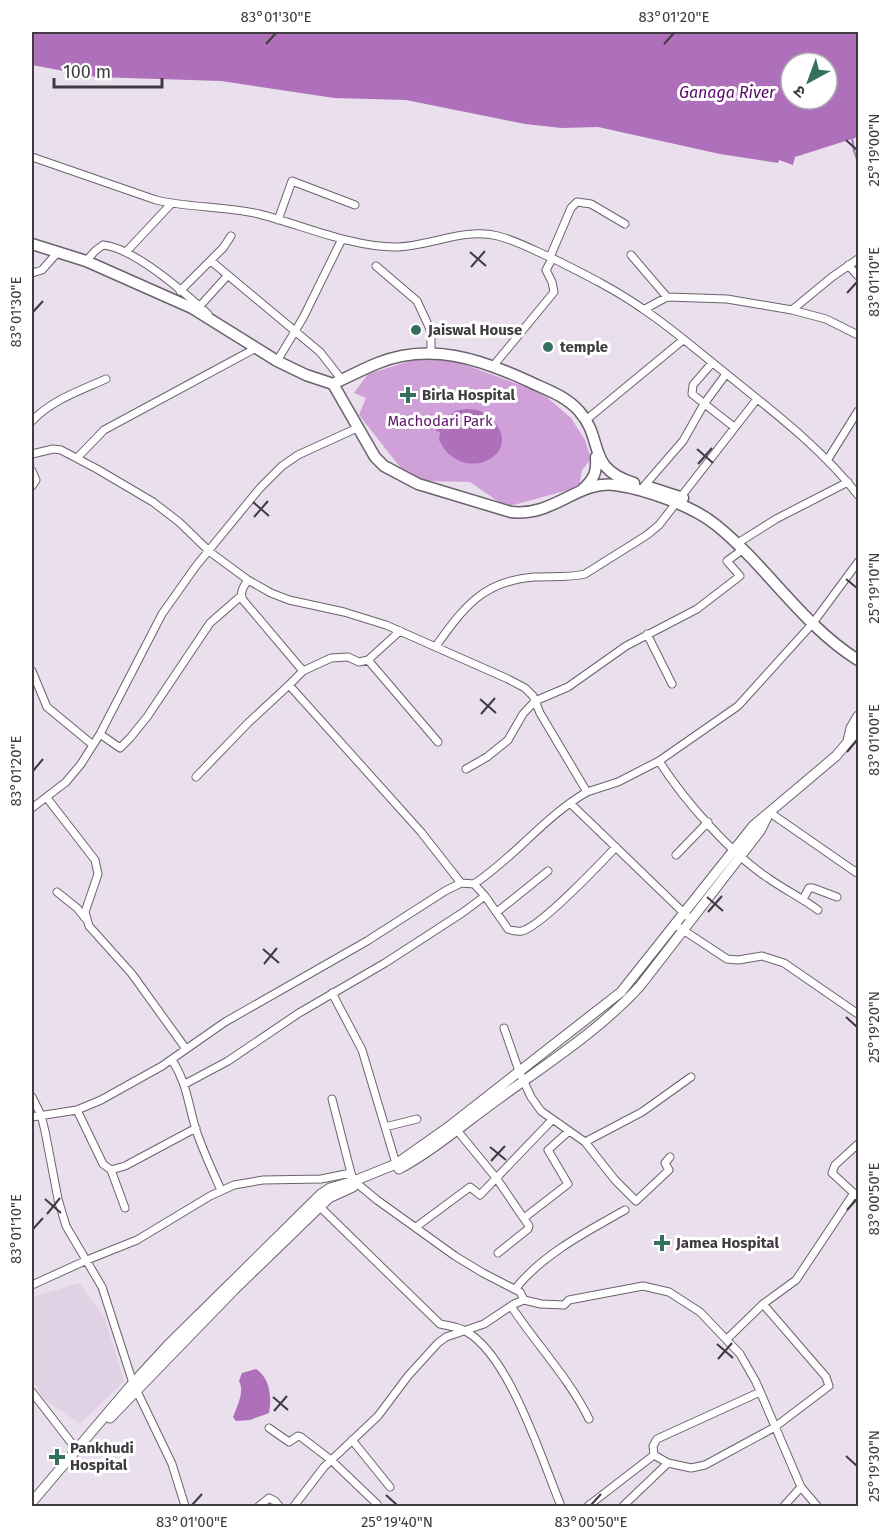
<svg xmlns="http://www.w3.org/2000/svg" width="890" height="1538" viewBox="0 0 890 1538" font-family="'Fira Sans','Noto Sans Devanagari',sans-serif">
  <rect width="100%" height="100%" fill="#eadfec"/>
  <!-- built -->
  <path fill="#e1d1e4" d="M79,1283l26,35 19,63 -44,43 -37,-26 -11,-20v-81z"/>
  <!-- green -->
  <path fill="#cfa1d8" d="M420,358h21l25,7 76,28 29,25 14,22 6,19 -9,11 -3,17 -73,20 -36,-25 -45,-1 -25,-14 -41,-52 7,-17 -12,-5 14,-19z"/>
  <!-- water -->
  <path fill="#ae70ba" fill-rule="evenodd" d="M32,32h826v105l-63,20 -2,8 -14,-5 -1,3 -58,-9 -122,-27 -36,1 -37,-4 -119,-24 -72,-2 -113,-17 -125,-4 -64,-12zM791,63h36v36h-36z
    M467,409c11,0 18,3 25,11 30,28 -14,59 -42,35 -4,-3 -8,-10 -11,-15l1,-8 -4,-1 1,-8 4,1 14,-13z
    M256,1369c14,9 16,28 13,44l-19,7 -14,1 -3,-4c4,-11 12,-25 6,-36l3,-8z"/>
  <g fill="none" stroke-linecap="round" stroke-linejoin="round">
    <!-- stream -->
    <path stroke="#ae70ba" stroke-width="2" d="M850,136l2,1 2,14 3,8"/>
    <!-- minor casing -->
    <g stroke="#6b626d" stroke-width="9">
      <path id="minor" d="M32,157l124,43c33,8 69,6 103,14 43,11 92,33 136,33 34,0 69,-20 103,-11 20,5 39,16 58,24 30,15 60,30 87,49 30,20 58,45 86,67 46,37 93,73 129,119
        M278,220l14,-39 63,24
        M126,252l45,-48
        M631,255l36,42
        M550,257l21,-49 6,-6 14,2 34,20
        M86,261l9,-10 8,-6c31,3 81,47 105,69
        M211,261l109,91 22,28
        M848,265l10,11
        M376,266l41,35 14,30v21
        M32,273l10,-3 16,-18
        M180,291l43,-43 8,-12
        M200,306l28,-31
        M645,309l22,-12 60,2 65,11 34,9 32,16
        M792,310l40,-33 26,-18
        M277,361l26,-43 39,-79
        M712,363l-19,22 -1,9 42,33
        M494,365l60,-73 -2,-10 -6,-12 6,-11
        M586,420l97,-80
        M32,421c20,-21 47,-30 74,-42
        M32,454l21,-5 8,1 36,19 56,33 26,20 31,30 38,28 23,13 18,7 55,12 42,13 122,54 17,9 8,8 7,17 47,79 31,-10 41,-21 79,-55 75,-83 45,-61
        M77,458l27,-28 152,-82
        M828,459l30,-48
        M32,471l4,9 -4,6
        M644,486l39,-45 21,-37 22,-30
        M741,541l35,-22 72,-37
        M248,580c-4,6 -9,12 -5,20l60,71 -14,14 132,147 40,51
        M647,634l25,50
        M436,646c28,-39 47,-65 98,-69 17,-1 35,1 51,-3l62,-39 12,-10 98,-126
        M368,660l70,82
        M32,671l15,36 46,38
        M303,671l28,-13 17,-1 11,5 9,-2 32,-29
        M100,734l20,14 10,-10 17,-21 63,-94 31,-27
        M659,761c25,39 70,91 109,117 17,12 34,20 50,32
        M466,769l21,-12 21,-17 15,-26 12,-13 33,-14 58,-41 71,-37 43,-33 -13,-15 15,-11
        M196,777l52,-54 41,-38
        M47,798l48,62 3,14 -13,38 4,14 43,48 54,75
        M570,803l117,113
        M32,808l34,-26 15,-18 19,-30 62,-120 34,-48 64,-78 22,-22 16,-11 59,-27
        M769,812l88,61 1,-3
        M676,855l32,-33
        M57,892l20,16 8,10
        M485,896l23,33c5,2 9,3 14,2 19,-5 78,-67 94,-84
        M803,899l6,-11h4l24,9
        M497,912l51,-41
        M674,924l53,35 11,1 24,-4 22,7 74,51
        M332,993l30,57 35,117
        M504,1028l15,43 12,26 10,14 44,31 30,38 21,21 33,-31 -4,-7 5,-6
        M172,1060c15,23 16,44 24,70 7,21 16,40 25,60
        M185,1084l43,-23 71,-48 86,-50 77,-50 23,-17 -11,-12
        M32,1097l9,18 4,16 13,68 8,27 36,61 31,96 39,81 13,42
        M332,1099l19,74
        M77,1110l26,54 8,6 14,-4 71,-38
        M32,1117l45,-7 24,-10 61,-34 63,-44 142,-81 78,-50 16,-8 13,1c41,-27 71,-68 113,-92
        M385,1127l32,-8
        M456,1129l41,50 32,47 -1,3 -30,24
        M585,1142l57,-30 49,-35
        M858,1144l-23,21 -3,8 26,24
        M111,1170l14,38
        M320,1207l120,117c9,2 20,3 27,8 43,25 75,128 94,174
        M524,1218l44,-34 -20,-34 21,-19
        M416,1227l54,-40 10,8 72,-75
        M32,1285l55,-25 50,-20 73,-44 24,-11 29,-5 58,-1 30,-6 3,8 23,19 78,56 28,17 37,19 4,8 17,4 23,1 5,-5 74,-14 26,6 31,20 40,42 16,28 45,105 16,19
        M515,1289c28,-35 71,-57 110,-79
        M511,1306c25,38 58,72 78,113
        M727,1339l36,-35 33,-24 58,-87
        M32,1392l44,57
        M269,1428l20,14 9,-6 3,1 30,23 46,44
        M352,1440l38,47
        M654,1455l14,8 23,5 14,-3 70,-38 54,-41 -3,-9 -63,-73
        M654,1455l-1,-9 4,-7 103,-47
        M259,1506l10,-8 6,3 4,5
        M294,1506l30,-39 54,-51 30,-40 30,-33 8,-6 38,-13 30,-20 10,-4
        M588,1506l66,-51
        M623,1506l45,-43
        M784,1506l17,-19"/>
    </g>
    <!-- tertiary casing -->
    <g stroke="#6b626d" stroke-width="11">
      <path id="tertiary" d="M848,741l3,-13 7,-12
        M399,1169c35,-19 66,-46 98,-69 48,-35 102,-69 143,-114l120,-155 7,-14
        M110,1418l125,-129 94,-91 24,-11
        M32,1502l101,-119 35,-38 153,-151 9,-6 24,-7 42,-17 51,-36 174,-136 132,-166 83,-70 22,-26"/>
    </g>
    <!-- secondary casing -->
    <g stroke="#6b626d" stroke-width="13">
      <path id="secondary" d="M32,244l54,17 106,47 85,53 29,14 27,9 42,73 9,9 34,18 93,28c43,5 67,-32 104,-27 30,4 78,21 101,40 51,41 86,100 142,135
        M333,384c15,-7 30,-15 45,-21 52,-21 102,-4 150,18 17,8 38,15 51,30 26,29 6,57 55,72
        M649,487l34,11
        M582,490c12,-11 15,-17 14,-33"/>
    </g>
    <!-- minor -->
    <use href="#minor" stroke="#fff" stroke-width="7"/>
    <!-- tertiary -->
    <use href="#tertiary" stroke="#fff" stroke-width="9"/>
    <!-- secondary -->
    <use href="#secondary" stroke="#fff" stroke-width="10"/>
  </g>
  <!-- ticks -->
  <path fill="none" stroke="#3f3b40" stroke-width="2" d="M266,44l10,-11M664,44l10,-11M846,140l11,10M470,252l16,14M471,267l14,-16M847,293l10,-11M33,312l10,-11M697,449l16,14M698,464l14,-16M253,502l16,14M254,517l14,-16M846,579l11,9M480,699l16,14M481,714l14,-16M847,752l10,-12M33,771l10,-12M707,897l16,14M708,912l14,-16M263,949l16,14M264,964l13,-16M846,1017l11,10M490,1147l16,13M491,1161l14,-15M45,1199l16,14M847,1210l10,-11M47,1214l13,-16M33,1229l10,-11M717,1344l16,14M718,1359l14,-16M273,1397l15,13M274,1411l13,-15M846,1456l11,10M386,1495l11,10M192,1505l10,-11M591,1505l10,-11"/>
  <!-- markers -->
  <g fill="#33715e" stroke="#fff" stroke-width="2">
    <circle cx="416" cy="330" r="6"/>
    <circle cx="548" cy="347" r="6"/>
    <path d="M405 386h6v6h6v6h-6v6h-6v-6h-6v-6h6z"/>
    <path d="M659 1234h6v6h6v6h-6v6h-6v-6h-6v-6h6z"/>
    <path d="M54 1448h6v6h6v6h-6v6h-6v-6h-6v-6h6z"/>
  </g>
  <g text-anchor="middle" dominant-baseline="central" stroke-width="6" stroke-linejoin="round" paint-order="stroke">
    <!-- poi labels -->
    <g font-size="15" font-weight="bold" fill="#3f3b40" stroke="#fff" text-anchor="start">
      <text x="428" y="330">Jaiswal House</text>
      <text x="560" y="347">temple</text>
      <text x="422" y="395">Birla Hospital</text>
      <text x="676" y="1243">Jamea Hospital</text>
      <text x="70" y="1448">Pankhudi<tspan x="70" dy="17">Hospital</tspan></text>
    </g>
    <!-- park labels -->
    <g font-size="15" fill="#61126f" stroke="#fff">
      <text x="440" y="421">Machodari Park</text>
    </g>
    <!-- water labels -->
    <g font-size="16" font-style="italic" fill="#5a0768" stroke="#fff">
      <text x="727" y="92">Ganaga River</text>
    </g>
  </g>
  <!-- border -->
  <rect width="890" height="1538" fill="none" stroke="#ffffff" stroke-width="66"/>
  <!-- north arrow -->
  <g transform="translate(809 81) rotate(221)"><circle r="28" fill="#ffffff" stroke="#b2b1b3" stroke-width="1.5"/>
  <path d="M0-4.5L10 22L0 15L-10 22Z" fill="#33715e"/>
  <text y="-9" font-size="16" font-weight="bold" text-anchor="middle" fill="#3f3b40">उ</text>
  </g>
  <!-- scale -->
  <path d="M54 78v9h108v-9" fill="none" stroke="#3f3b40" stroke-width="3"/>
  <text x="63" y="78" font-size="18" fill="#3f3b40" stroke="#ffffff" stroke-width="4.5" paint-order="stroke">100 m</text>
  <rect x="33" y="33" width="824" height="1472" fill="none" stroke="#3f3b40" stroke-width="2"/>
  <g font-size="15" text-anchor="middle" fill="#3f3b40">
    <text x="276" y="22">83°01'30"E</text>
    <text x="674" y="22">83°01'20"E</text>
    <text transform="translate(874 150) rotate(-90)" y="5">25°19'00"N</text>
    <text transform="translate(874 282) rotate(-90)" y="5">83°01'10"E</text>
    <text transform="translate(16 312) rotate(-90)" y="5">83°01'30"E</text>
    <text transform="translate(874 588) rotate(-90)" y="5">25°19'10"N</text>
    <text transform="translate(874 740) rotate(-90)" y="5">83°01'00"E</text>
    <text transform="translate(16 771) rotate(-90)" y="5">83°01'20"E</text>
    <text transform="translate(874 1027) rotate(-90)" y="5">25°19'20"N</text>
    <text transform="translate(874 1199) rotate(-90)" y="5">83°00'50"E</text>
    <text transform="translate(16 1229) rotate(-90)" y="5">83°01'10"E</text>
    <text transform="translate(874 1466) rotate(-90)" y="5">25°19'30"N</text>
    <text x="192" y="1527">83°01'00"E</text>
    <text x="397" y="1527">25°19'40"N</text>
    <text x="591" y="1527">83°00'50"E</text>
  </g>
</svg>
